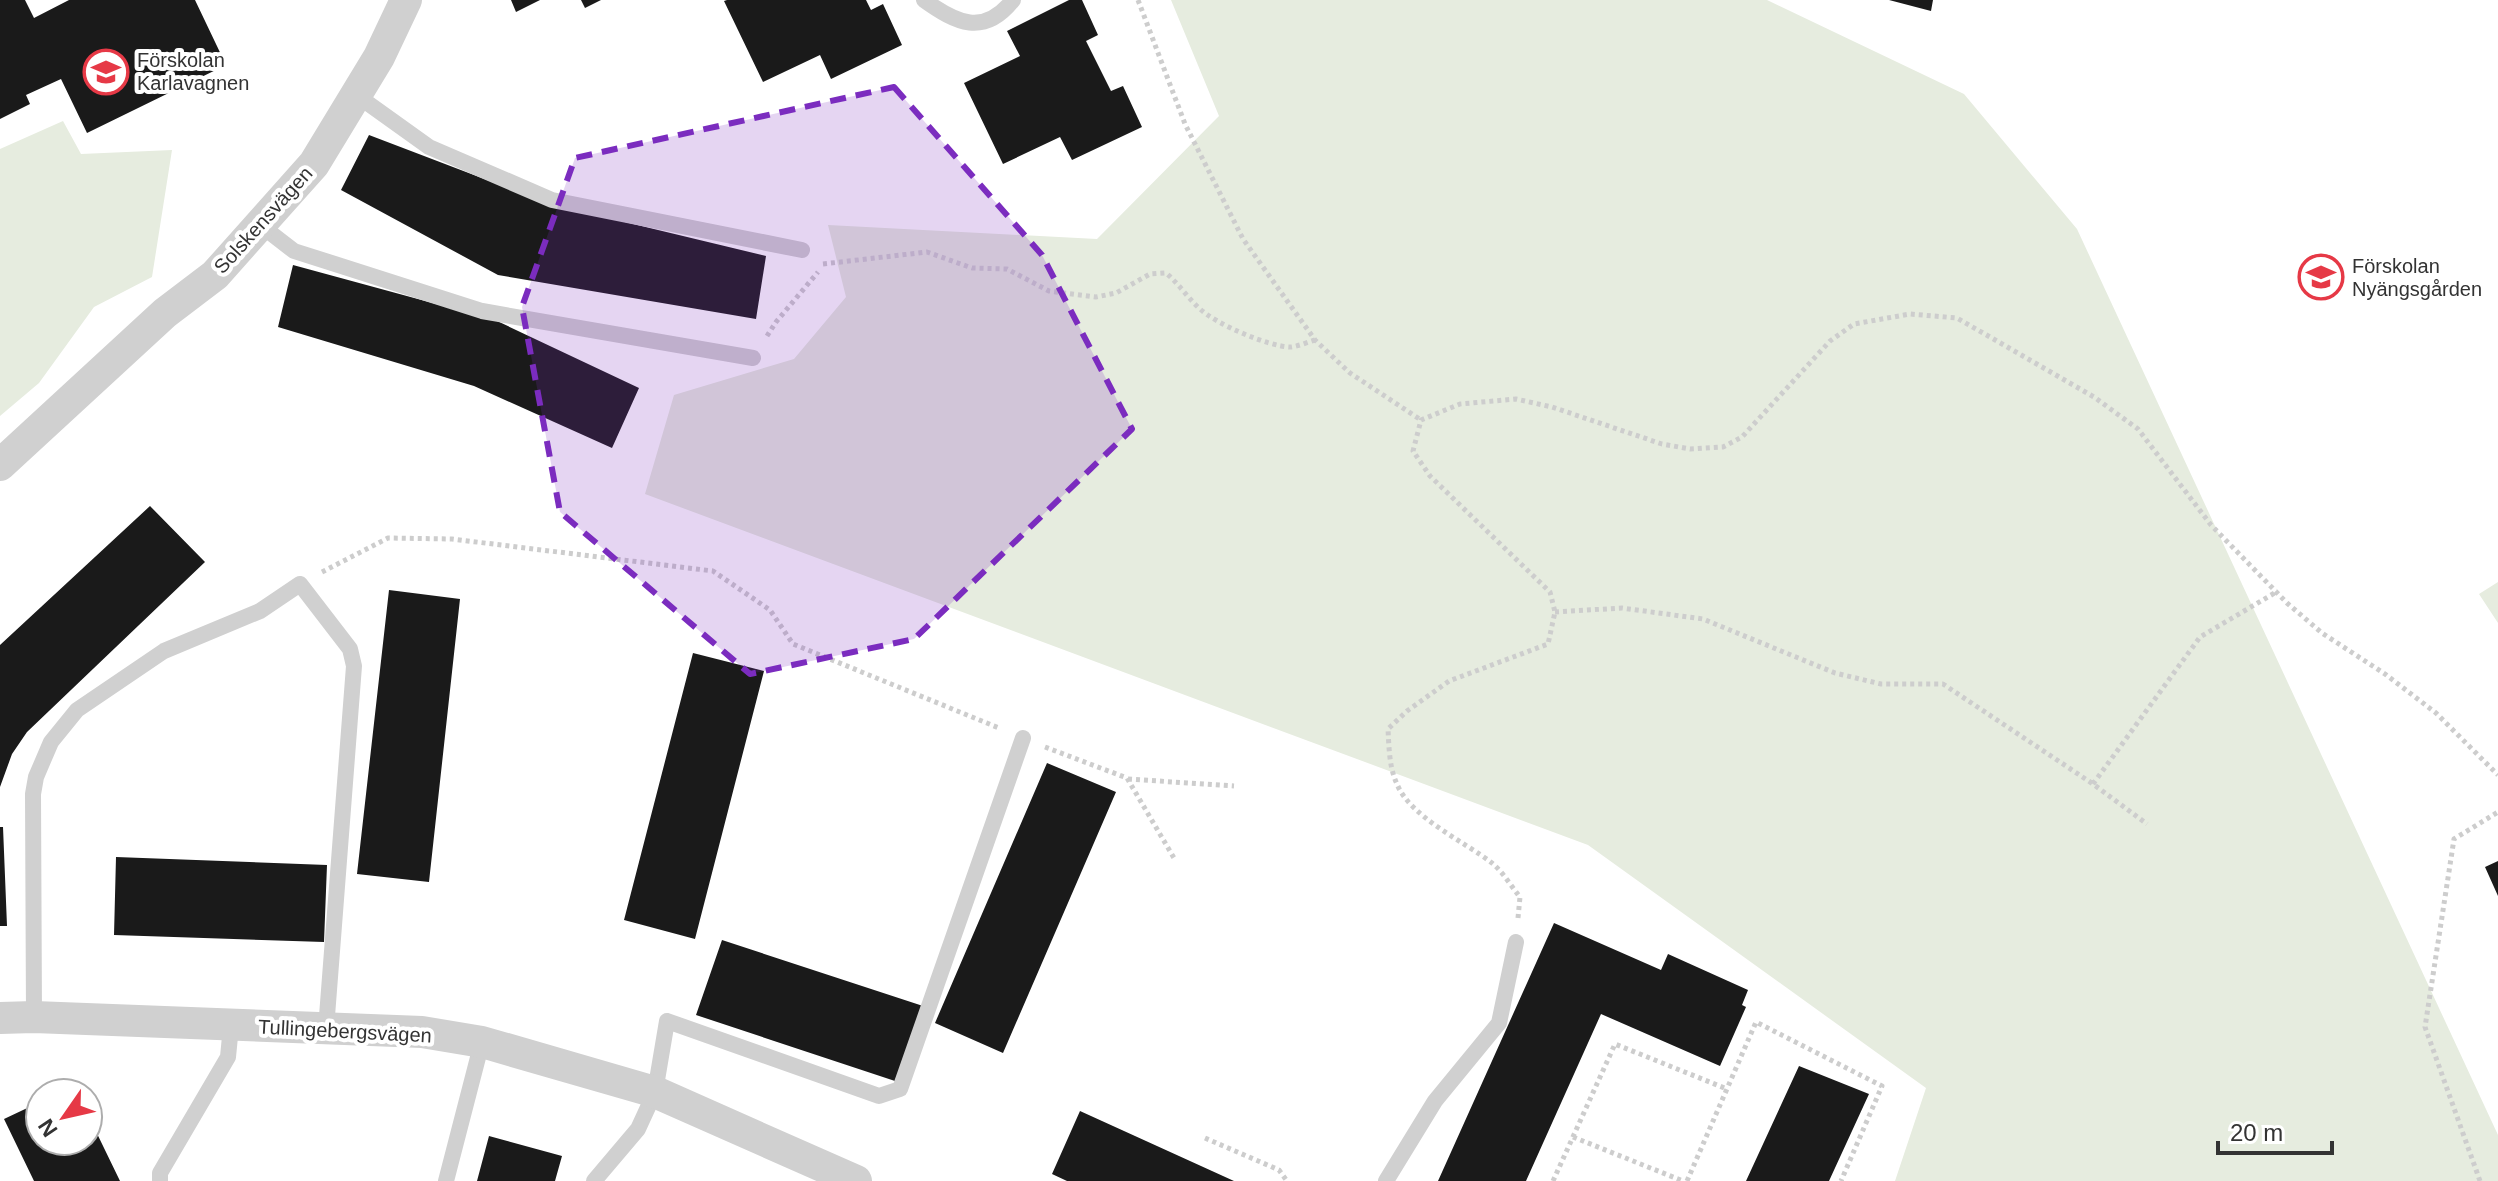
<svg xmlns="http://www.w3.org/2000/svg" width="2498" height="1181" viewBox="0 0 2498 1181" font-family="Helvetica,sans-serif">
  <rect width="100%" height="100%" fill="#fff"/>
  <!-- green -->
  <path fill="#e6ecdf" d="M1171,0h596l197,94 113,135 421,906v46h-603l31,-93 -338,-243 -943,-351 29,-99 120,-36 52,-62 -18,-72 269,14 122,-123z
    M63,121l18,33 91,-4 -20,127 -58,30 -55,76 -39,33v-267z
    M2498,582v41l-19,-29z"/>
  <!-- building -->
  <path fill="#1a1a1a" d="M0,0h25l9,18 35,-18h126l31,65 -139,68 -26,-54 -35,16 4,9 -30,15z
    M511,0h29l-24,12z
    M581,0h20l-16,8z
    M727,0h139l5,10 12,-6 19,41 -71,34 -11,-24 -57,27 -39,-81z
    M1069,0h13l16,35 -12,6 25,50 12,-5 19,41 -70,33 -12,-23 -57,27 -39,-81 56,-27 -13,-25z
    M1889,0h44l-2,11z
    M369,135l181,69 216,52 -10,63 -258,-44 -157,-85z
    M293,265l202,55 144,68 -27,60 -138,-62 -196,-59z
    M150,506l55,56 -178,170 -15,22 -12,33v-142z
    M389,590l71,9 -31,283 -72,-8z
    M693,653l71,18 -69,268 -71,-19z
    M1047,763l69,29 -113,261 -68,-30z
    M0,827h3l4,99h-7z
    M116,857l211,8 -3,77 -210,-7z
    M2498,861v35l-13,-29z
    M1554,923l107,47 7,-16 80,36 -6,15 4,2 -26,59 -119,-52 -75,167h-88z
    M722,940l201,66 -25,76 -202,-67z
    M1799,1066l70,28 -40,87h-83z
    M74,1085l3,8h-19z
    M40,1102v39h48v-26l32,66h-86l-30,-62z
    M1080,1111l154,70h-167l-15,-7z
    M489,1136l73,20 -7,25h-78z"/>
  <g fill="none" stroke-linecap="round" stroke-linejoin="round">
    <!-- path -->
    <path stroke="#cdcdcd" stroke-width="5" stroke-dasharray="4 4" stroke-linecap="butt" d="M1138,0l47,124 58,115 72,101 35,33 71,47
      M823,264l104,-12 45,16 35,1 42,22 47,6 20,-4 34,-19 16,-1c13,11 21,24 34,36 16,15 69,38 91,38 8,-1 17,-5 24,-7
      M767,336l9,-14 42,-50
      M322,572l66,-34 64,1 261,32 57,39 23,34 206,84
      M1555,612l67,-4 81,11 132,54 46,11h62l150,100 54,40
      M1045,747l82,31 47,80
      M1128,779l106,7
      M2093,784l107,-147 78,-46
      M1518,918l2,-21c-9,-11 -17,-25 -28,-34 -27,-21 -82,-46 -95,-79 -8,-17 -8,-37 -9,-55l19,-18 42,-30 99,-37 7,-32 -5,-20 -120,-116 -17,-25 8,-31 39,-16 56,-5 36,8 110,37 28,5 33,-2 19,-10 88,-96 24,-17 56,-10 47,4 137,79 44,32 73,96 76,78 35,30 63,41 51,39 62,62
      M1573,1137l110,44
      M1205,1138l74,32 8,11
      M1553,1181l62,-137 112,45
      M1687,1181l69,-159 126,64 -41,95
      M2480,1181l-55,-154 29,-188 44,-27"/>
    <!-- service -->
    <path stroke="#d0d0d0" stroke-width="16" d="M924,0c32,23 60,37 89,0
      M355,94l74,53 123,53 250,50
      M259,224l35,27 188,60 271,47
      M34,1017l-1,-223 3,-17 15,-35 26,-32 87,-59 96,-40 40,-27 50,65 4,17 -28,363
      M160,1181v-8l68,-116 3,-31
      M446,1181l36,-139
      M594,1181l44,-52 17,-37 12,-71 212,75 21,-7 123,-351
      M1386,1181l49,-80 64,-78 17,-81"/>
    <!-- minor -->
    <path stroke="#d0d0d0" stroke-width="32" d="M0,465l165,-152 50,-38 99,-111 65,-107 27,-57
      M0,1018l34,-1 388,15 60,10 173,50 201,89"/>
  </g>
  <!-- marked area -->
  <path fill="#7b2cbf" fill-opacity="0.2" stroke="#7b2cbf" stroke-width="6" stroke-dasharray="16 10" stroke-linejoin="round" d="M894,87l148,168 90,174 -218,210 -164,35 -190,-162 -38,-205 53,-149z"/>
  <!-- icons -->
  <defs>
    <g id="school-ring" transform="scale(2.3)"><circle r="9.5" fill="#fff" stroke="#e63946" stroke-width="1.5"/><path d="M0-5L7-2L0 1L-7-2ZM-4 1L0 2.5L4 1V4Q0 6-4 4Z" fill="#e63946"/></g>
  </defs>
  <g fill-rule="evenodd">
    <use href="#school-ring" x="106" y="72"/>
    <use href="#school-ring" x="2321" y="277"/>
  </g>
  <g text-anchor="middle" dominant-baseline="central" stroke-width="8" stroke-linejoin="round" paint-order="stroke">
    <!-- poi labels -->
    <g font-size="20" fill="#333" stroke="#fff" text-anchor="start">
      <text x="137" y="60">Förskolan<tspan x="137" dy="23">Karlavagnen</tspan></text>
      <text x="2352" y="266">Förskolan<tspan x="2352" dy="23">Nyängsgården</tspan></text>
    </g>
    <!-- street labels -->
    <g font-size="20" fill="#333" stroke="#fff">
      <text transform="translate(263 220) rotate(-48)">Solskensvägen</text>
      <text transform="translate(345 1031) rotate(3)">Tullingebergsvägen</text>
    </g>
  </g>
  <!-- north arrow -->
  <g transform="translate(64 1117) rotate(236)"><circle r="38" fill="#ffffff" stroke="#adadad" stroke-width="2"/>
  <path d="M0-6L14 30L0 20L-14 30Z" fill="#e63946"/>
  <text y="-12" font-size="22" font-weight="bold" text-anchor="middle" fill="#333333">N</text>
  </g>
  <!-- scale -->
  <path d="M2218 1141v12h114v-12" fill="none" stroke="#333333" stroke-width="4"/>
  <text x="2230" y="1141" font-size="24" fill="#333333" stroke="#ffffff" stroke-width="6" paint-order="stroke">20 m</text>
</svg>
